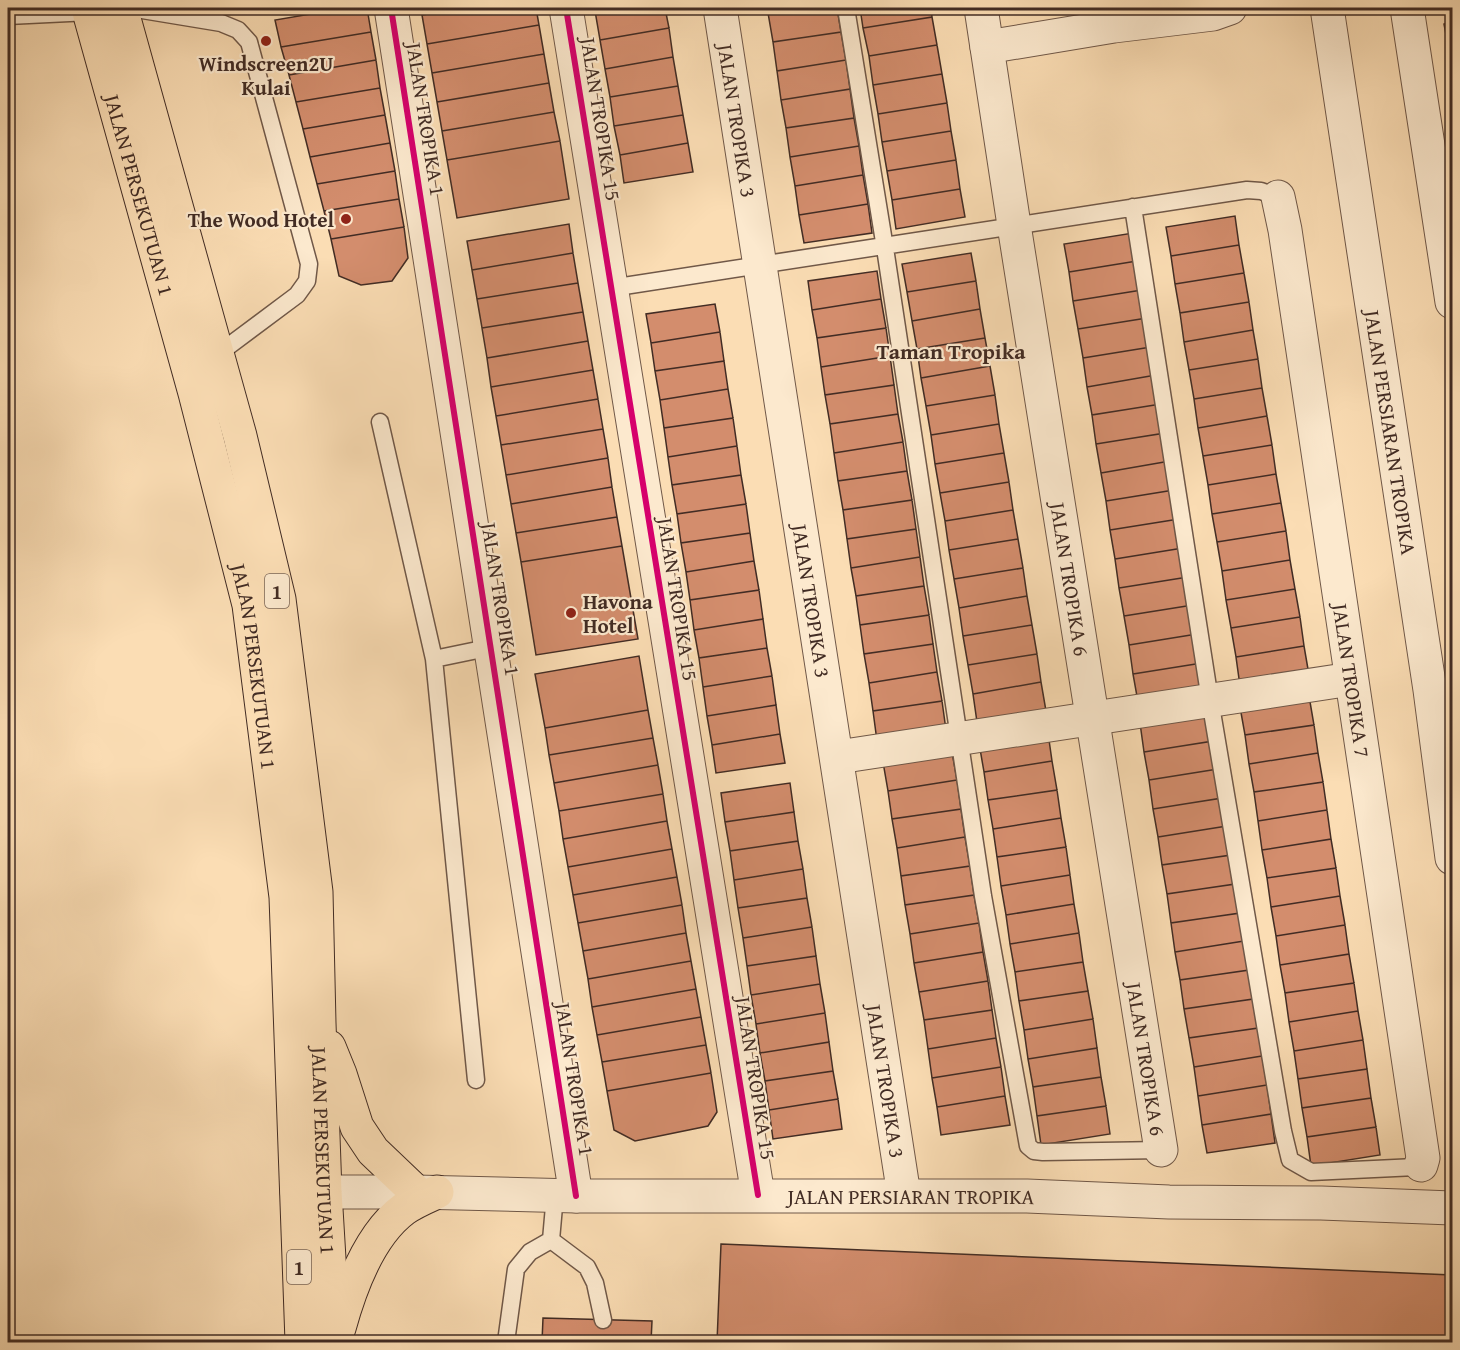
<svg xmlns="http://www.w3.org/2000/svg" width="1460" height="1350" viewBox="0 0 1460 1350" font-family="'Gentium Book Plus',serif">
  <rect width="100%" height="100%" fill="#fbddb4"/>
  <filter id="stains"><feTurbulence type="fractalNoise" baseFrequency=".00333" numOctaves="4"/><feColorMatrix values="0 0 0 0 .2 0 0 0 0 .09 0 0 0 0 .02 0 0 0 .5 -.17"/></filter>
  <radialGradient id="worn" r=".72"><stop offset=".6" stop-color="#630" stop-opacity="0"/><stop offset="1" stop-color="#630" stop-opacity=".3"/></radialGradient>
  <!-- building -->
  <path fill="#d38d6d" stroke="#422c24" stroke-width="1.5" d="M346,8h21l4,24 -90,15 -6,-27z
    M420,8h45l-43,7z
    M465,8h71l3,17 -112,19 -5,-29z
    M617,8h48l4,20 -69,12 -5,-29z
    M767,8h39l-38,5z
    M806,8h31l4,24 -68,10 -5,-29z
    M860,8h71l1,9 -69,11z
    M932,17l5,28 -68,11 -6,-28z
    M1452,22v33h-2l-6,-31z
    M539,25l5,29 -112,19 -5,-29z
    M669,28l4,29 -68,12 -5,-29z
    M371,32l5,28 -87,15 -8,-28z
    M841,32l5,28 -69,11 -4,-29z
    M937,45l5,29 -69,11 -4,-29z
    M544,54l5,29 -112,19 -5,-29z
    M673,57l5,29 -68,11 -5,-28z
    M376,60l4,28 -84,14 -7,-27z
    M846,60l4,29 -69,11 -4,-29z
    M942,74l5,29 -69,11 -5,-29z
    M549,83l5,29 -112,19 -5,-29z
    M678,86l5,29 -69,11 -4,-29z
    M380,88l5,27 -82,14 -7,-27z
    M850,89l4,29 -68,10 -5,-28z
    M947,103l4,28 -69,11 -4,-28z
    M554,112l6,29 -113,19 -5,-29z
    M385,115l5,28 -80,14 -7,-28z
    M683,115l5,28 -68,12 -6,-29z
    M854,118l5,28 -69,11 -4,-29z
    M951,131l5,29 -69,11 -5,-29z
    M560,141l9,58 -112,19 -10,-58z
    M390,143l5,28 -78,13 -7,-27z
    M688,143l5,29 -69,11 -4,-28z
    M859,146l4,29 -68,11 -5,-29z
    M956,160l4,29 -68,11 -5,-29z
    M395,171l4,28 -75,12 -7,-27z
    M863,175l5,29 -69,11 -4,-29z
    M960,189l5,28 -69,12 -4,-29z
    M399,199l5,28 -73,12 -7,-28z
    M868,204l4,29 -68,10 -5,-28z
    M1235,216l4,29 -68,11 -5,-29z
    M569,224l4,29 -101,17 -5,-29z
    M404,227l4,31 -16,23 -31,4 -22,-9 -8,-37z
    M1133,233l4,28 -68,11 -5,-28z
    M1239,245l5,28 -69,11 -4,-28z
    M573,253l5,30 -101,16 -5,-29z
    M971,253l5,28 -69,11 -5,-28z
    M1137,261l5,29 -69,11 -4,-29z
    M877,271l4,28 -69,11 -4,-29z
    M1244,273l5,29 -69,11 -5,-29z
    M976,281l4,28 -68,12 -5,-29z
    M578,283l5,29 -101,16 -5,-29z
    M1142,290l5,28 -69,11 -5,-28z
    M881,299l5,29 -69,10 -5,-28z
    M1249,302l4,28 -69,12 -4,-29z
    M715,304l5,28 -69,11 -5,-29z
    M980,309l5,29 -68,11 -5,-28z
    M583,312l5,29 -101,17 -5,-30z
    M1147,318l4,29 -68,11 -5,-29z
    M886,328l4,28 -69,11 -4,-29z
    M1253,330l5,29 -69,11 -5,-28z
    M720,332l4,29 -69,10 -4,-28z
    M985,338l5,28 -69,12 -4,-29z
    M588,341l5,29 -102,17 -4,-29z
    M1151,347l5,28 -69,12 -4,-29z
    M890,356l4,29 -69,10 -4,-28z
    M1258,359l4,29 -68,11 -5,-29z
    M724,361l4,28 -68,11 -5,-29z
    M990,366l5,29 -69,11 -5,-28z
    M593,370l5,29 -102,17 -5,-29z
    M1156,375l5,29 -69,11 -5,-28z
    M894,385l4,29 -68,10 -5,-29z
    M1262,388l5,28 -69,12 -4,-29z
    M728,389l5,29 -69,10 -4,-28z
    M995,395l4,29 -68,11 -5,-29z
    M598,399l5,30 -102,16 -5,-29z
    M1161,404l4,29 -69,11 -4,-29z
    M898,414l5,28 -69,11 -4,-29z
    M1267,416l5,29 -69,11 -5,-28z
    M733,418l4,28 -69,11 -4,-29z
    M999,424l5,29 -69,11 -4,-29z
    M603,429l5,29 -102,17 -5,-30z
    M1165,433l5,28 -69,12 -5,-29z
    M903,442l4,29 -69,10 -4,-28z
    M1272,445l4,29 -68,11 -5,-29z
    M737,446l4,29 -69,10 -4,-28z
    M1004,453l5,29 -69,11 -5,-29z
    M608,458l4,29 -101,17 -5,-29z
    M1170,461l4,29 -68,11 -5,-28z
    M907,471l5,29 -69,10 -5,-29z
    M1276,474l5,29 -69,11 -4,-29z
    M741,475l5,29 -69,10 -5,-29z
    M1009,482l4,28 -68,11 -5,-28z
    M612,487l5,30 -101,16 -5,-29z
    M1174,490l5,29 -69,11 -4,-29z
    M912,500l4,29 -69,10 -4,-29z
    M1281,503l5,28 -69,11 -5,-28z
    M746,504l4,29 -69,10 -4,-29z
    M1013,510l5,29 -69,11 -4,-29z
    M617,517l5,29 -101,16 -5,-29z
    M1179,519l4,29 -68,11 -5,-29z
    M916,529l4,28 -69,11 -4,-29z
    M1286,531l4,29 -68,11 -5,-29z
    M750,533l4,28 -68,11 -5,-29z
    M1018,539l5,29 -69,11 -5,-29z
    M622,546l16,93 -102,16 -15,-93z
    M1183,548l5,29 -69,11 -4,-29z
    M920,557l4,29 -68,10 -5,-28z
    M1290,560l5,29 -69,11 -4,-29z
    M754,561l5,29 -69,10 -4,-28z
    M1023,568l4,28 -68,12 -5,-29z
    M1188,577l5,28 -69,11 -5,-28z
    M924,586l5,29 -69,10 -4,-29z
    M1295,589l5,28 -69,11 -5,-28z
    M759,590l4,29 -69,11 -4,-30z
    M1027,596l5,29 -69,11 -4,-28z
    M1193,605l4,29 -68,11 -5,-29z
    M929,615l4,29 -69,10 -4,-29z
    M1300,617l4,29 -68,11 -5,-29z
    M763,619l4,29 -68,10 -5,-28z
    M1032,625l5,29 -69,11 -5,-29z
    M1197,634l5,29 -69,11 -4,-29z
    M933,644l4,28 -68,11 -5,-29z
    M1304,646l5,29 -69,11 -4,-29z
    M767,648l5,28 -69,11 -4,-29z
    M1037,654l4,28 -68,12 -5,-29z
    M639,656l9,54 -103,18 -10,-54z
    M1202,663l5,29 -69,10 -5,-28z
    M937,672l5,29 -69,10 -4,-28z
    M772,676l4,29 -69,11 -4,-29z
    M1041,682l5,29 -69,11 -4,-28z
    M1309,696l5,29 -69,10 -5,-28z
    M942,701l4,29 -69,11 -4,-30z
    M776,705l4,29 -68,11 -5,-29z
    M648,710l5,28 -104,17 -4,-27z
    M1209,712l4,29 -69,11 -4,-29z
    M1314,725l4,28 -69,11 -4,-29z
    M1048,733l4,28 -68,11 -5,-29z
    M780,734l5,29 -69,10 -4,-28z
    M653,738l5,27 -104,18 -5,-28z
    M1213,741l5,28 -69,11 -5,-28z
    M952,752l5,28 -69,11 -5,-29z
    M1318,753l5,29 -69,10 -5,-28z
    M1052,761l5,29 -69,10 -4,-28z
    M658,765l5,29 -104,17 -5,-28z
    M1218,769l4,29 -69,11 -4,-29z
    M957,780l4,29 -69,10 -4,-28z
    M1323,782l4,28 -69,11 -4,-29z
    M790,783l4,29 -69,10 -4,-29z
    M1057,790l4,28 -68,11 -5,-29z
    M663,794l4,27 -104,18 -4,-28z
    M1222,798l5,28 -69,11 -5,-28z
    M961,809l4,28 -68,11 -5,-29z
    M1327,810l4,29 -69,11 -4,-29z
    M794,812l4,29 -68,10 -5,-29z
    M1061,818l5,29 -69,10 -4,-28z
    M667,821l5,28 -104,18 -5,-28z
    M1227,826l4,29 -69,10 -4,-28z
    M965,837l5,29 -69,10 -4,-28z
    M1331,839l5,29 -69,10 -5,-28z
    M798,841l5,28 -69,11 -4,-29z
    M1066,847l4,28 -69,11 -4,-29z
    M672,849l5,28 -104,18 -5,-28z
    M1231,855l4,29 -68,10 -5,-29z
    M970,866l4,29 -69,10 -4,-29z
    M1336,868l4,28 -69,11 -4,-29z
    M803,869l4,29 -69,10 -4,-28z
    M1070,875l4,29 -68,11 -5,-29z
    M677,877l5,28 -104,18 -5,-28z
    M1235,884l5,29 -69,10 -4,-29z
    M974,895l5,28 -69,11 -5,-29z
    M1340,896l5,29 -69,11 -5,-29z
    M807,898l5,29 -69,11 -5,-30z
    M1074,904l5,29 -69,11 -4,-29z
    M682,905l4,28 -103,18 -5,-28z
    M1240,913l4,28 -69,11 -4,-29z
    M979,923l4,29 -69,11 -4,-29z
    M1345,925l4,29 -69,11 -4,-29z
    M812,927l4,29 -69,10 -4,-28z
    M686,933l5,28 -103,18 -5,-28z
    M1079,933l4,29 -68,10 -5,-28z
    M1244,941l5,29 -69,10 -5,-28z
    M983,952l5,29 -69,11 -5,-29z
    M1349,954l5,29 -69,10 -5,-28z
    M816,956l4,28 -69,11 -4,-29z
    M691,961l5,28 -104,18 -4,-28z
    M1083,962l5,29 -69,10 -4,-29z
    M1249,970l4,29 -69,10 -4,-29z
    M988,981l4,29 -68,10 -5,-28z
    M1354,983l4,28 -69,11 -4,-29z
    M820,984l5,29 -69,11 -5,-29z
    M696,989l5,28 -104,18 -5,-28z
    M1088,991l5,28 -69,11 -5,-29z
    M1253,999l5,29 -69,10 -5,-29z
    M992,1010l4,28 -68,11 -4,-29z
    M1358,1011l5,29 -69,11 -5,-29z
    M825,1013l4,29 -69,11 -4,-29z
    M701,1017l5,28 -104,17 -5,-27z
    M1093,1019l4,29 -69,11 -4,-29z
    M1258,1028l4,28 -68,11 -5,-29z
    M996,1038l5,29 -69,11 -4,-29z
    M1363,1040l4,29 -69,10 -4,-28z
    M829,1042l4,29 -68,10 -5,-28z
    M706,1045l5,28 -104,18 -5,-29z
    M1097,1048l4,29 -68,10 -5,-28z
    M1262,1056l5,29 -69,11 -4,-29z
    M1001,1067l4,29 -68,11 -5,-29z
    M1367,1069l4,29 -69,10 -4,-29z
    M833,1071l5,28 -69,11 -4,-29z
    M711,1073l6,39 -9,14 -73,15 -21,-11 -7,-39z
    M1101,1077l5,29 -69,10 -4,-29z
    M1267,1085l4,29 -69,11 -4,-29z
    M1005,1096l5,29 -69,10 -4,-28z
    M1371,1098l5,29 -69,10 -5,-29z
    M838,1099l4,30 -69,10 -4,-29z
    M1106,1106l4,28 -69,11 -4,-29z
    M1271,1114l4,29 -68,10 -5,-28z
    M1376,1127l4,28 -69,11 -4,-29z
    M721,1244l731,31v67h-735z
    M543,1318l109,3 -1,21h-109z"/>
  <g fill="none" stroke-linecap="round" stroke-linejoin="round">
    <!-- service casing -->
    <g stroke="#705848" stroke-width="19">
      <path id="service" d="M130,8l91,15 17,7 11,12 60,222 -2,17 -10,14 -79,59
        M846,8l39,240 98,648 45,250 6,5 9,1 118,-2
        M8,16l82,-4
        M1133,207l77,493 73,431 7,29 21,12 105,-5 5,-2
        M611,288l636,-98 14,1 17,6
        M380,422l54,237 42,421
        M434,659l58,-12
        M551,1240l36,27 8,16 8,37
        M506,1342l10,-73 14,-17 21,-12 4,-45"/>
    </g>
    <!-- minor casing -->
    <g stroke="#705848" stroke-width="35">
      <g id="minor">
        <path d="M391,8l185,1188"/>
        <path d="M566,8l192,1187"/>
        <path id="s1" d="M720,8l184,1187"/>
        <path id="s2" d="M981,8l33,217 147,925"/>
        <path id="s3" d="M1327,8l103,682 22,168"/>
        <path d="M1407,8l45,294"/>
        <path d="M987,47l127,-21 99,-12 17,-6"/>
        <path id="s4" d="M1278,197l7,33 138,928 -2,7"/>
        <path d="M838,757l513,-78"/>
      </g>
    </g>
    <!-- tertiary casing -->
    <g stroke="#705848" stroke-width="35">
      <g id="tertiary">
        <path id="s5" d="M297,1192h119l160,4h451l142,6 152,1 131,5"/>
      </g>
    </g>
    <!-- trunk casing -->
    <g stroke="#422c24" stroke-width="35">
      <g id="trunk">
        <path id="s6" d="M88,8l107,385 54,212 37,292 16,445"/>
        <path id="s7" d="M121,8l119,428 39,163 37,293 3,131 6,169 9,150"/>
        <path d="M329,1047l11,27 17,53 16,24 43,41"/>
        <path d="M339,1328c11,-40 30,-93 65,-119 10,-7 22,-12 33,-17"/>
      </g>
    </g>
    <!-- service -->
    <use href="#service" stroke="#fce9ce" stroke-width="16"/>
    <!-- minor -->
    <use href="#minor" stroke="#fce9ce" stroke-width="33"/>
    <!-- tertiary -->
    <use href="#tertiary" stroke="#fce9ce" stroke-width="33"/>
    <!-- trunk -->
    <use href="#trunk" stroke="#fbddb4" stroke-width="33"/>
    <!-- cycleway casing -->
    <g stroke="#fce9ce" stroke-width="10">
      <path id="cycleway" d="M391,8l185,1188
        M566,8l192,1187"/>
    </g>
    <!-- cycleway -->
    <use href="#cycleway" stroke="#d6006c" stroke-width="6"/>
  </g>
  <!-- markers -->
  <g fill="#8f2418" stroke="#fce9ce" stroke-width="2">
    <circle cx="266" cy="41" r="6"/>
    <circle cx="346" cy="219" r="6"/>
    <circle cx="571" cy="613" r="6"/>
  </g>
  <g text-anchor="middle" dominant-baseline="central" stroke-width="4.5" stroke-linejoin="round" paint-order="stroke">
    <!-- shield labels -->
    <g fill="#fce9ce" stroke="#7a6557" stroke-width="1.5">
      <rect x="265" y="574" width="24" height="34" rx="4.5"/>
      <rect x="287" y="1250" width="24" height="34" rx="4.5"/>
    </g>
    <g font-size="20" font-weight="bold" fill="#422c24">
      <text x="277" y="591">1</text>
      <text x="299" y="1267">1</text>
    </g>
    <!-- poi labels -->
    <g font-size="21" font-weight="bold" fill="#422c24" stroke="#fce9ce">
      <text x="266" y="63">Windscreen2U<tspan x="266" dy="24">Kulai</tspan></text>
      <text x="334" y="219" text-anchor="end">The Wood Hotel</text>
      <text x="583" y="601" text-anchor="start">Havona<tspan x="583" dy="24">Hotel</tspan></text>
    </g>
    <!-- street labels -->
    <g font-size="21" fill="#422c24" stroke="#fce9ce">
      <text transform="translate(426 119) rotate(81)">JALAN TROPIKA 1</text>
      <text transform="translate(601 119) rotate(81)">JALAN TROPIKA 15</text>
      <text stroke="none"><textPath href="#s1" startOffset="114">JALAN TROPIKA 3</textPath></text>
      <text stroke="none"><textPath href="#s6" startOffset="194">JALAN PERSEKUTUAN 1</textPath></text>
      <text stroke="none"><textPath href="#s3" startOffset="429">JALAN PERSIARAN TROPIKA</textPath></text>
      <text stroke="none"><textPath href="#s2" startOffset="578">JALAN TROPIKA 6</textPath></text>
      <text transform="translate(501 599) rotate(81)">JALAN TROPIKA 1</text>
      <text transform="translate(678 599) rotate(81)">JALAN TROPIKA 15</text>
      <text stroke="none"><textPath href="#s1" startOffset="600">JALAN TROPIKA 3</textPath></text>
      <text stroke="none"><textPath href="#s6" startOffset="680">JALAN PERSEKUTUAN 1</textPath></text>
      <text stroke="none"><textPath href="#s4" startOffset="489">JALAN TROPIKA 7</textPath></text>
      <text stroke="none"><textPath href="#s2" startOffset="1064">JALAN TROPIKA 6</textPath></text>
      <text transform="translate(756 1078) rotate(81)">JALAN TROPIKA 15</text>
      <text transform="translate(575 1079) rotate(81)">JALAN TROPIKA 1</text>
      <text stroke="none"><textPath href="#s1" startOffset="1086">JALAN TROPIKA 3</textPath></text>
      <text stroke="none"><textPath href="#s7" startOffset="1166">JALAN PERSEKUTUAN 1</textPath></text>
      <text stroke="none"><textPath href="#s5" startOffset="614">JALAN PERSIARAN TROPIKA</textPath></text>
    </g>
    <!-- neighbourhood labels -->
    <g font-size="22" font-weight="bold" fill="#422c24" stroke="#fce9ce">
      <text x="951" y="351">Taman Tropika</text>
    </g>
  </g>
  <!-- margin -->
  <rect width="1460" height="1350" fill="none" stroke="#fbddb4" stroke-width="30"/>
  <rect x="9" y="9" width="1442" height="1332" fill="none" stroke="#422c24" stroke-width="3"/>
  <rect x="15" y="15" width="1430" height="1320" fill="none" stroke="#422c24" stroke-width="1.5"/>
  <rect width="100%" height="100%" filter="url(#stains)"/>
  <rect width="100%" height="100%" fill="url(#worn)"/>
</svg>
